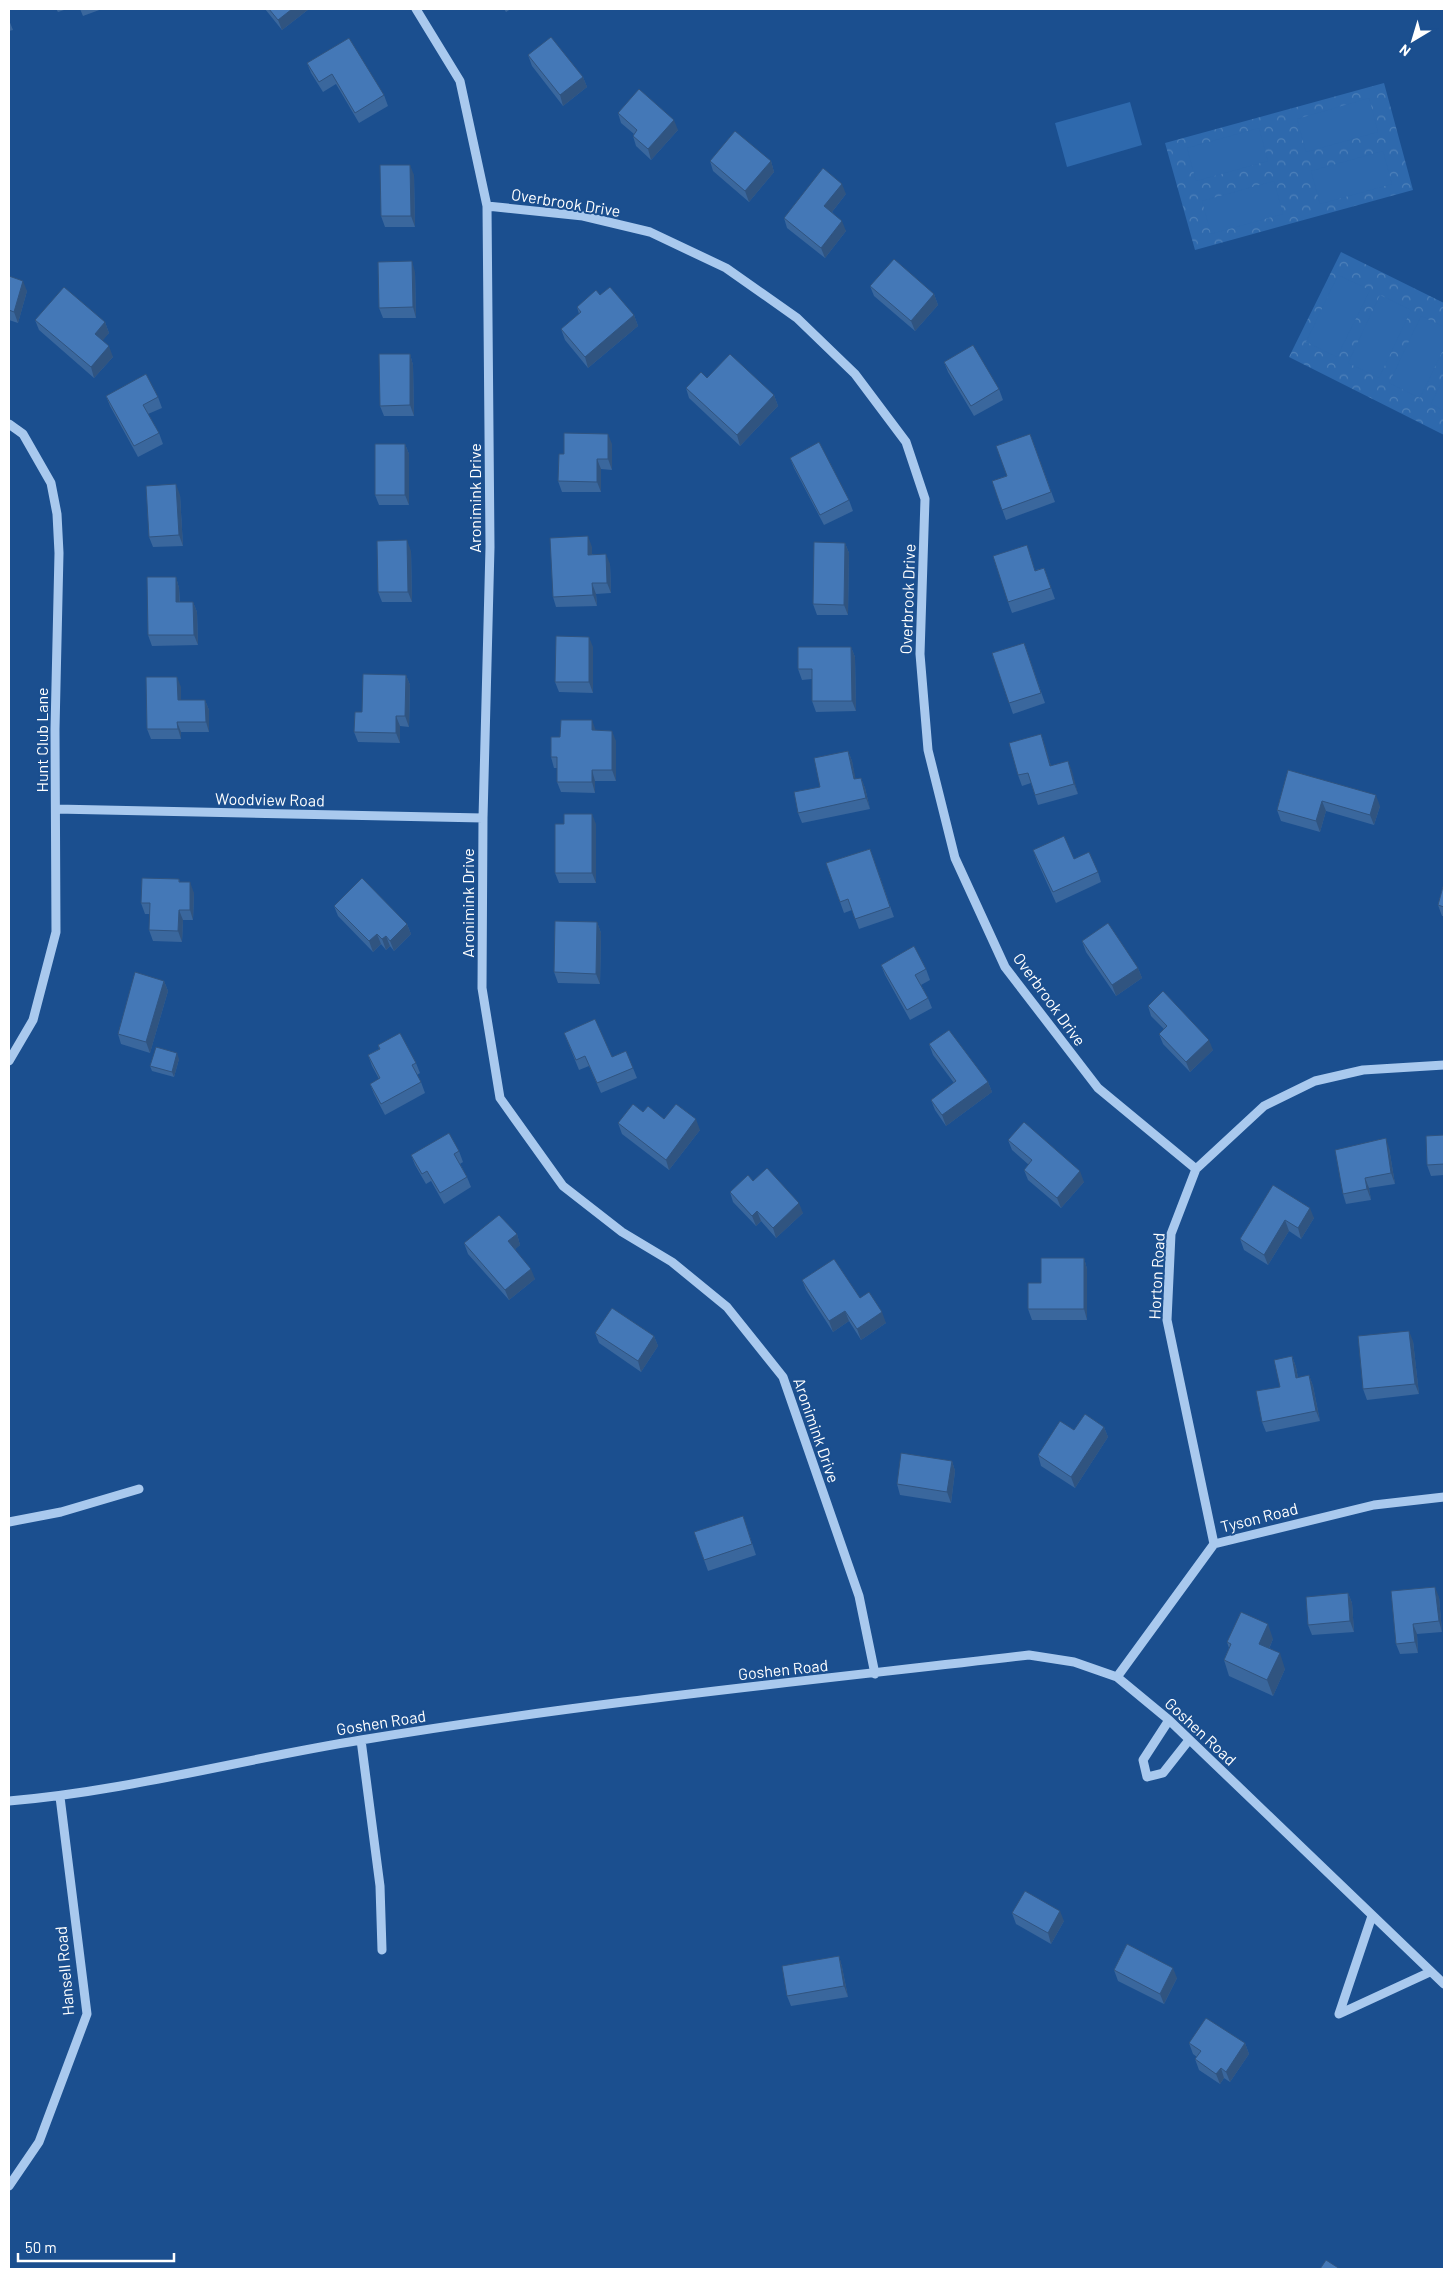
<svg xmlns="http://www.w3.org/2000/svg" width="1453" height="2278" viewBox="0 0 1453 2278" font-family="Barlow,sans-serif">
  <defs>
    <pattern id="park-crowns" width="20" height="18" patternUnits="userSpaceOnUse" patternTransform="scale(1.25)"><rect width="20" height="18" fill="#2e69ad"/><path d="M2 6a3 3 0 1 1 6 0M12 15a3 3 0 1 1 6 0" fill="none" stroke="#4d80b9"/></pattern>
  </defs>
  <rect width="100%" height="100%" fill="#1b4f8f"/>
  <!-- park -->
  <path fill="url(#park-crowns)" d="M1384,83l29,107 -218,60 -30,-107z
    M1341,252l103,51v132l-155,-78z"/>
  <!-- pitch -->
  <path fill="#2e69ad" d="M1369,98l9,34 -72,20 -9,-33z
    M1130,102l12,43 -75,22 -12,-44z
    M1259,128l9,33 -72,20 -9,-33z
    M1383,151l9,33 -72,20 -9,-33z
    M1274,181l9,33 -72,20 -9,-33z
    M1338,275l32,15 -33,67 -31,-15z
    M1380,295l31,15 -32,68 -31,-15z
    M1421,316l23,11v21l-24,50 -31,-15z
    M1444,377v34l-13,-7z"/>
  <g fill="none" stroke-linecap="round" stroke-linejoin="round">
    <!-- minor -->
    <path stroke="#a9c9ee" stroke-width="9" d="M416,9l44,72 27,125 3,341 -7,271 -1,170 18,110 63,88 59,46 50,30 55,45 56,70 76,219 16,78
      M487,206l96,10 67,16 76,36 71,50 58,56 51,68 19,57 -5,155 8,96 27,108 50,109 93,121 98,81
      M9,424l14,10 28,49 6,31 2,39 -4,176 1,203 -23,88 -24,41
      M56,809l427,9
      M9,1522l52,-10 78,-23
      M1214,1544l-47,-224 4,-86 25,-65 68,-63 51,-25 48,-11 81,-5
      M1117,1677l97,-133 160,-39 70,-8
      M1169,1720l-26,40 4,17 16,-4 26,-33
      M361,1740l19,146 2,64
      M9,1801c118,-10 234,-42 352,-61 221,-37 445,-59 668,-85l45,7 43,15 52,43 275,264
      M1339,2014l33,-98
      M1339,2014l91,-42
      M9,2186l30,-44 48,-128 -27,-217"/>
  </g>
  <!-- wall -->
  <path fill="#3a679d" d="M56,9h11l-9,3z
    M80,9h22l-19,7z
    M265,9h44l-27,21z
    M504,9h7l-5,3z
    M9,20l4,10 -4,1z
    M528,55l55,22 4,10 -24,19 -31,-40z
    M307,63l77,32 4,11 -29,17 -23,-39 -13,8 -12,-19z
    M618,113l60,17 -27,30 -15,-14 -3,-10 1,-2 -13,-11z
    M710,161h61l3,11 -25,30 -36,-31z
    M414,175l1,52h-30l-4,-11z
    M846,194l-14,18 14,19 -21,27 -38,-30 -3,-10z
    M415,272l1,46h-33l-4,-10z
    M9,276l18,15 -9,32 -9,-3z
    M870,286l64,8 4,11 -23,26 -41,-35z
    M577,307l57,8 4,11 -50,42 -23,-28 -4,-11 18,-15z
    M35,320l70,2 4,11 -7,7 11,17 -19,21 -55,-48z
    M410,354l3,11 1,51h-30l-4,-10z
    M944,362l55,27 4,11 -29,16 -26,-44z
    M707,378l67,17 4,11 -38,40 -51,-48 -3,-10z
    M106,396l52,1 4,11 -14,6 11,19 4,11 -25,13 -28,-51z
    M1030,434l25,68 -49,18 -14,-39 14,-5z
    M405,444l4,10v51h-30l-4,-10z
    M612,444v26l-11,-1v23h-39l-4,-11 6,-27z
    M790,458l59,42 4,11 -29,14 -30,-57z
    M180,495l3,51 -30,1 -4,-10z
    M845,543l4,10 -1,62h-31l-4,-11z
    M592,547v7l18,10 1,29 -15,1 1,12 -41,1 -3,-10z
    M411,551l1,51h-30l-4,-10z
    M1044,568l11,31 -43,14 -4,-11 28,-32z
    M176,577l3,11 1,14h13l4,10 1,33 -46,1 -4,-11z
    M1024,643l21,60 -32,11 -21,-61z
    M593,647v46l-34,-1 -4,-10z
    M851,647l4,10 1,54 -40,1 -4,-11v-22l-10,1 -4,-11z
    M406,675l4,10 -1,42 -9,-1v17l-42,-1 -4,-10 8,-20z
    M181,687v13h24l4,10v22h-28v7h-30l-4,-10z
    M596,730l20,11v40h-21v12l-34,-1 -4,-10v-14h-3l-3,-11 9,-20z
    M1041,734l10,32 17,-5 10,33 -40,11 -7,-22 -9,3 -4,-11z
    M848,751l4,10 3,18 6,-1 4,10 5,21 -68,14 -4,-10 22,-26z
    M1288,770l92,36 -6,19 -48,-14 -6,21 -39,-11 -4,-11z
    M596,824v59h-37l-4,-10z
    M870,849l24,68 -35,12 -7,-19 -8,3 -18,-50z
    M1033,850l41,9 24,13 3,10 -45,21 -19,-42z
    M179,879l1,3 14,11 -1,27h-10l-1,22 -29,-1 -4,-11 1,-16h-5l-4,-11z
    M1444,883v33h-2l-4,-11z
    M334,906l73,18 4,10 -17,17 -4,-5 -4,4 -5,-6 -8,8 -35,-36z
    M597,922l4,11 -1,51 -42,-1 -4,-11z
    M1082,941l56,27 4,10 -26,18 -30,-44z
    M881,965l45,4 4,11 -9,5 7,13 4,10 -22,12 -25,-45z
    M164,981l4,10 -18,62 -29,-9 -3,-10z
    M1148,1006l65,44 -23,22 -27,-28 -4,-10 5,-5 -13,-13z
    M564,1033l69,35 4,10 -36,15 -12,-27 -10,4z
    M929,1044l59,38 4,10 -46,34 -11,-16 -4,-10 23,-17 -21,-28z
    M378,1045l38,18 4,10 -3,2 4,7 4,11 -40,22 -11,-21 -4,-10 9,-5 -7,-13 -4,-11 11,-6z
    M179,1059l-5,18 -22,-6 -2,-5z
    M664,1119l36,11 -31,40 -47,-36 -4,-11z
    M1444,1135v40l-13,1 -4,-11z
    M1008,1140l76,42 -23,26 -33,-28 -4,-10 5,-5 -17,-15z
    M1389,1148l6,36 -26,4 2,12 -25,4 -3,-10z
    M459,1151l4,11 -3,2 7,13 4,10 -27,17 -13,-23 -5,3 -11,-19 -4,-10z
    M1273,1185l41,33 -13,21 -12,-8 -21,34 -24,-15 -4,-11z
    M730,1192l73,21 -27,25 -15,-17 -5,5 -23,-24z
    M517,1234l3,11 -5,4 20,30 -26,21 -41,-46 -4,-11z
    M1084,1258l3,11v51h-55l-4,-11 13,-26z
    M802,1280l58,18 26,25 -25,17 -12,-19 -16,11 -27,-42z
    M595,1333l59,3 4,10 -17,26 -42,-29z
    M1413,1341l6,53 -52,6 -4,-11z
    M1292,1356l4,11 2,11 11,-3 4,11 7,35 -54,11 -4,-10 18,-35z
    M1104,1427l4,10 -33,51 -34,-22 -3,-11 36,-25z
    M952,1461l3,10 -4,32 -51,-8 -3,-11z
    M743,1516l13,39 -48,16 -4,-11z
    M1391,1591l48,6 3,35 -25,2 1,19 -18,1 -4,-10z
    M1348,1593l4,10 2,29 -42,3 -4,-10z
    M1273,1639l-4,10 16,20 -12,27 -44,-20 -5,-16 5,-12 -2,-6z
    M1012,1913l52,8 -13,23 -35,-20z
    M839,1956l3,11 6,30 -57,9 -4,-10z
    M1114,1970l63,8 -13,26 -46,-23z
    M1189,2043h56l4,11 -19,28 -6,-4 -4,6 -21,-14 -4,-11 2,-2 -4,-3z"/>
  <!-- shaded-wall -->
  <path fill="#305480" d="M292,9h17l-27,21 -4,-10z
    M583,77l4,10 -24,19 -3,-11z
    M674,120l4,10 -27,30 -3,-11z
    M771,161l3,11 -25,30 -4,-11z
    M410,165l4,10 1,52 -4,-11z
    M842,184l4,10 -18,23 -4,-11z
    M842,221l4,10 -21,27 -4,-10z
    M412,261l3,11 1,46 -3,-11z
    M23,281l4,10 -9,32 -4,-11z
    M934,294l4,11 -23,26 -4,-10z
    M634,315l4,11 -50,42 -3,-11z
    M105,322l4,11 -10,12 -4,-11z
    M109,346l4,11 -19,21 -3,-11z
    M410,354l3,11 1,51 -4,-11z
    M774,395l4,11 -38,40 -3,-11z
    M608,434l4,10v26l-4,-11z
    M405,444l4,10v51l-4,-10z
    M597,459l4,10v23l-4,-10z
    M176,484l4,11 3,51 -4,-11z
    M588,536l4,11v18l-4,-10z
    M407,540l4,11 1,51 -4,-10z
    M845,543l4,10 -1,62 -4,-10z
    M606,554l4,10 1,29 -4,-10z
    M176,577l3,11 1,24 -4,-10z
    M592,583l4,11 1,12 -4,-11z
    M193,602l4,10 1,33 -4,-10z
    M589,637l4,10v46l-4,-11z
    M851,647l4,10 1,54 -4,-10z
    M406,675l4,10 -1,42 -4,-11z
    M177,677l4,10v24l-3,-11z
    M205,700l4,10v22l-3,-10z
    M396,716l4,10v17l-4,-10z
    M592,720l4,11 -4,-1z
    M177,722l4,10v7l-3,-10z
    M612,731l4,10v40l-4,-11z
    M1041,734l4,11 9,31 -4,-10z
    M848,751l4,10 6,29 -4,-11z
    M1068,761l4,10 6,23 -4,-10z
    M592,770l3,11v12l-3,-11z
    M861,778l4,10 5,21 -4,-11z
    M1376,795l4,11 -6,19 -4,-10z
    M1322,801l4,10 -6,21 -4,-11z
    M592,814l4,10v59l-4,-10z
    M190,882l4,11 -1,27 -3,-10z
    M179,910l4,10 -1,22 -4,-11z
    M597,922l4,11 -1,51 -4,-10z
    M407,924l4,10 -17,17 -4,-10z
    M377,934l4,10 -8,8 -4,-11z
    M386,936l4,10 -4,4 -4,-11z
    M1138,968l4,10 -26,18 -4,-11z
    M164,981l4,10 -18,62 -4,-11z
    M1209,1040l4,10 -23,22 -4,-10z
    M177,1053l2,6 -5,18 -2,-5z
    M988,1082l4,10 -46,34 -4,-11z
    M696,1119l4,11 -31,40 -3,-10z
    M1386,1138l3,10 6,36 -4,-11z
    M1080,1171l4,11 -23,26 -4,-10z
    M1365,1178l4,10 2,12 -4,-11z
    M799,1203l4,10 -27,25 -3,-10z
    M1310,1208l4,10 -13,21 -3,-11z
    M757,1211l4,10 -5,5 -4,-10z
    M1285,1220l4,11 -21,34 -4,-10z
    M517,1234l3,11 -8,7 -4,-11z
    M1084,1258l3,11v51l-3,-11z
    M531,1269l4,10 -26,21 -4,-10z
    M845,1311l4,10 -16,11 -4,-11z
    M882,1312l4,11 -25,17 -4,-11z
    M1409,1331l4,10 6,53 -4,-10z
    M654,1336l4,10 -17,26 -3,-11z
    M1292,1356l4,11 4,22 -4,-11z
    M1309,1375l4,11 7,35 -4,-10z
    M1104,1427l4,10 -33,51 -4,-11z
    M952,1461l3,10 -4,32 -4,-11z
    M1435,1587l4,10 3,35 -3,-11z
    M1348,1593l4,10 2,29 -4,-11z
    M1268,1624l5,15 -9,21 -5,-16z
    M1413,1624l4,10 1,19 -3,-11z
    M1280,1653l5,16 -12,27 -6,-16z
    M1060,1911l4,10 -13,23 -3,-11z
    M839,1956l3,11 6,30 -4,-11z
    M1173,1968l4,10 -13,26 -4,-10z
    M1245,2043l4,11 -19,28 -4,-10z
    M1221,2068l3,10 -4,6 -4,-10z"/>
  <!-- building -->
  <path fill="#4478b7" stroke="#305480" d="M269,9h23l-14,11z
    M551,37l32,40 -23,18 -32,-40z
    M349,38l35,57 -29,18 -23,-39 -13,8 -12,-19z
    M639,89l35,31 -26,29 -15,-13 4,-6 -19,-17z
    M735,131l36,30 -26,30 -35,-30z
    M380,165h30l1,51h-30z
    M823,168l19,16 -18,22 18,15 -21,27 -37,-30z
    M894,259l40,35 -23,27 -41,-35z
    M412,261l1,46 -34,1 -1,-46z
    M9,276l14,5 -9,31 -5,-2z
    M64,287l41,35 -10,12 14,12 -18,21 -56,-47z
    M610,287l24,28 -49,42 -24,-28 20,-17 -4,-5 19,-17 4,5z
    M973,345l26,44 -28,17 -27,-44z
    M379,354h31v51l-30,1z
    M730,354l44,41 -37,40 -51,-47 15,-16 6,6z
    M146,374l12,23 -15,8 16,28 -25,13 -28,-50z
    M564,433l44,1v25h-11v23l-39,-1 1,-27h5z
    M1030,434l21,58 -49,18 -10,-29 15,-5 -11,-30z
    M819,442l30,58 -29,15 -30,-57z
    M375,444h30v51h-30z
    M176,484l3,51 -30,2 -3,-51z
    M588,536v19l18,-1 1,29h-15l1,12 -40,2 -3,-59z
    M407,540l1,52h-30l-1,-51z
    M814,542l31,1 -1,62 -31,-1z
    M1027,545l8,26 9,-3 7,20 -43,14 -15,-46z
    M147,577h29v25h17l1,33h-46z
    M556,636l33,1v45h-34z
    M1024,643l17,50 -32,10 -17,-50z
    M798,647h53l1,54h-40v-32h-14z
    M363,674l43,1 -1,41h-9v17l-42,-1 1,-20h7z
    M146,677h31l1,23h27l1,22h-29l1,7h-31z
    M561,720h31v10l20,1v39h-20v12h-35v-25h-6v-20h9z
    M1041,734l9,32 18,-5 6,23 -39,11 -7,-22 -10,2 -9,-32z
    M848,751l6,28 7,-1 5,20 -68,15 -4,-21 26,-5 -6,-29z
    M1288,770l88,25 -6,20 -48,-14 -6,20 -39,-11z
    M564,814h28v59h-37v-49h9z
    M1064,836l10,23 15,-7 9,20 -45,20 -20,-42z
    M870,849l20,58 -35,12 -7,-20 -8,3 -14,-39z
    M142,878l37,1v3h11v28h-11l-1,21 -29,-1 1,-27h-9z
    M362,878l45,46 -17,17 -4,-5 -4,3 -5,-5 -8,7 -35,-35z
    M1444,883v24l-6,-2z
    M555,921l42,1 -1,52 -42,-2z
    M1108,923l30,45 -26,17 -30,-44z
    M914,946l12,23 -11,6 13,23 -21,12 -26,-45z
    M135,972l29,9 -18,61 -28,-8z
    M1163,991l46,49 -23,22 -27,-28 8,-8 -19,-20z
    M595,1019l17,38 14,-6 7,17 -36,15 -12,-27 -9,4 -12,-27z
    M949,1030l39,52 -46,33 -11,-15 25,-19 -27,-37z
    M400,1033l16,30 -4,2 9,17 -40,22 -11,-20 10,-6 -12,-23 12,-6 -2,-4z
    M156,1047l21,6 -5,19 -22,-6z
    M633,1104l10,8 5,-6 16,13 12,-15 20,15 -30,41 -48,-37z
    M1024,1122l56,49 -23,27 -33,-28 8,-10 -24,-20z
    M449,1133l10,18 -5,3 13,23 -27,16 -13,-22 -5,3 -11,-19z
    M1444,1135v29l-17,1 -1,-29z
    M1386,1138l5,35 -26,5 2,11 -24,5 -8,-44z
    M767,1168l32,35 -26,25 -16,-17 -5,5 -22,-24 18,-17 5,6z
    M1273,1185l37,23 -12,20 -13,-8 -21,35 -24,-16z
    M499,1215l18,19 -9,7 23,28 -26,21 -41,-47z
    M1041,1258h43v51h-56v-26h13z
    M834,1259l26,39 9,-6 13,20 -25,17 -12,-18 -16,10 -27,-41z
    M612,1308l42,28 -16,25 -43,-28z
    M1409,1331l6,53 -52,5 -5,-53z
    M1292,1356l4,22 13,-3 7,36 -54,11 -6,-31 24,-4 -6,-27z
    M1085,1414l19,13 -33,50 -33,-22 22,-34 14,9z
    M901,1453l51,8 -5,31 -50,-8z
    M743,1516l9,28 -48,16 -10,-28z
    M1435,1587l4,34 -26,3 2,18 -19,2 -5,-53z
    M1348,1593l2,28 -42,4 -2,-28z
    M1241,1612l27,12 -9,20 21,9 -13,27 -43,-20 7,-16 -4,-2z
    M1025,1891l35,20 -12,22 -36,-20z
    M1127,1944l46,24 -13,26 -46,-24z
    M839,1956l5,30 -57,10 -5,-30z
    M1206,2018l39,25 -19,29 -5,-4 -5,6 -21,-15 6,-8 -12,-8z
    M1326,2260l14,9h-20z"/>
  <g text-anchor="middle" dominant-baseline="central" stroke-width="4" stroke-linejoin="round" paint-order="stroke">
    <!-- street labels -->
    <g font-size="16" fill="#fff" stroke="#1b4f8f">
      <text transform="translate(566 202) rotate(9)">Overbrook Drive</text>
      <text transform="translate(474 498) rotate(-90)">Aronimink Drive</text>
      <text transform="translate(907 599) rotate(-88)">Overbrook Drive</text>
      <text transform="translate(41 740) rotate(-90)">Hunt Club Lane</text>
      <text transform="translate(270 799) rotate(1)">Woodview Road</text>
      <text transform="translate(467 903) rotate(-90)">Aronimink Drive</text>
      <text transform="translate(1050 999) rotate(54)">Overbrook Drive</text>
      <text transform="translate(1156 1276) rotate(-87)">Horton Road</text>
      <text transform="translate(817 1430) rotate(71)">Aronimink Drive</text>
      <text transform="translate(1259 1517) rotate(-14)">Tyson Road</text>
      <text transform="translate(783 1669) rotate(-6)">Goshen Road</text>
      <text transform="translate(381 1722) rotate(-9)">Goshen Road</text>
      <text transform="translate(1201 1731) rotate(43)">Goshen Road</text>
      <text transform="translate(64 1971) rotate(-95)">Hansell Road</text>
    </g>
  </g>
  <!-- border -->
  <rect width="1453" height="2278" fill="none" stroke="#ffffff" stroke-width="20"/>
  <!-- north arrow -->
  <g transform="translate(1413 40) rotate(218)" stroke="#1b4f8f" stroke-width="4" paint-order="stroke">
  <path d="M0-4L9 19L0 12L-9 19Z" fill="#ffffff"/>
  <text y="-8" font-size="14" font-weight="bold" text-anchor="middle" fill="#ffffff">N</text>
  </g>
  <!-- scale -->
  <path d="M18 2253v8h156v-8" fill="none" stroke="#ffffff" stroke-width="2.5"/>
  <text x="25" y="2253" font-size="15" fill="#ffffff" stroke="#1b4f8f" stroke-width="4" paint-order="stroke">50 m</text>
</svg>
